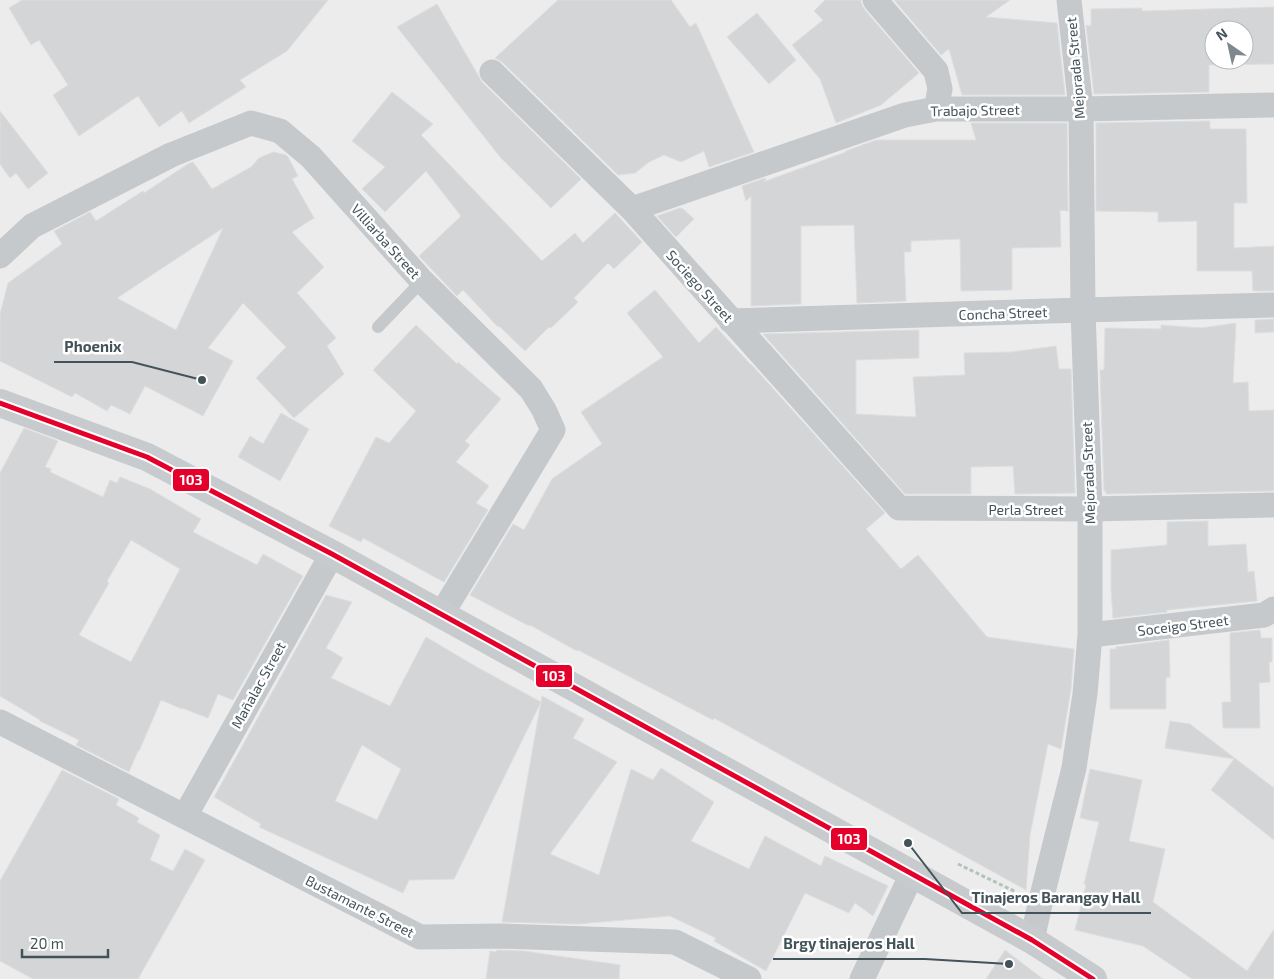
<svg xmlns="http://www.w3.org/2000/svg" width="1274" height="979" viewBox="0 0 1274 979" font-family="'Exo 2',sans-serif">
  <rect width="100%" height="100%" fill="#edecec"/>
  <!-- building -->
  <path fill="#d4d5d7" stroke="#dededf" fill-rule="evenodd" d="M22,0h306l-41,51 -47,29 6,7 -57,36 -7,-12 -23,16 -21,-31 -59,40 -26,-41 15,-10 -29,-45 -8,5 -22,-37z
    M558,0h113l19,27 6,-4 58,129 -45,15 -5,-16 -23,11 -17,-7 -15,7 -14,11 -17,2 -116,-113 -7,-4z
    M825,0h36v3l3,6 55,64 -38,32 -45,18 -16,-44 -28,-34 31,-25 -9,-9z
    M894,0h116l-24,17 71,6 8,72h-103l-13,-46 -8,6z
    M437,4l45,78 99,97 -30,29 -50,-50 -104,-131z
    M1274,7v57l-65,1v27l-115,2 -8,-69 5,1v-17l51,-1v3zM1214,30h30v30h-30z
    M757,13l39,47 -27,24 -42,-47z
    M392,92l41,32 -12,11 121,126 33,-28 8,10 32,-30 27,29 -28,27 -6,-6 -34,35 4,4 -27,26 -2,-1 -24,24 -26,-25 -1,1 -35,-37 -6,6 -38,-40 42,-40 -35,-45 -41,41 -23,-23 23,-22 -33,-26z
    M0,111l48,62 -20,16 -12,-16 -6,5 -10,-14z
    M1210,121v8h36l1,74h-13v45l40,-2v45h-21l-1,-20h-55v-50l-39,1v-10l-62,-1v-88z
    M971,123h96l1,88 -8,-1 1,37 -49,1v42l-51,1 -1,-52 -49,2v11h-7l2,49 -49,2 -3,-78 -53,1v78l-50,2v-110l-5,5 -4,-15 23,-8 1,1 -3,3 83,-30v-1l30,-11h100z
    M273,152l13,3 2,2 10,19 -6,3 22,39 -22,14 32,35 -27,26 11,12 28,33 -9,8 17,28 -50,44 -38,-40 30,-31 -43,-44 -35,45 25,13 -30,55 -58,-30 -15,28 -19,-9 -4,6 -32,-18 -3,4 -72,-36v-47l8,-31 54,-39 -8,-13 36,-19 6,9 47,-30 1,2 44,-29 5,-2 19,27 39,-22 8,-9zM223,228l-47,102 -59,-32z
    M680,208l3,1 11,10 -18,18 -19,-21z
    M655,290l44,53 17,-16 35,38v-1l134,149 -19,16 35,40 17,-14 69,82 87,12 -3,40 -10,60 -13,-5 -18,91 -4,55 -312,-172 -1,2 -135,-70 -1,1 -47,-26 -1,1 -59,-31 43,-71 11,6 28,-51 50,-35 -21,-32 82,-55 -36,-44z
    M1274,319v13l-19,1v-13z
    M1236,323l-3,60 15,-1 1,29 25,-1v81l-168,3v-3h-2l-4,-121h4l1,-42 56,1v-4l40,3z
    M416,325l41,39 1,-2 43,37 -36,42 5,4 -14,17 33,24 -13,17 12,7 -44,72 -81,-44 -2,4 -32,-16 47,-89 13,6 27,-32 -43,-41z
    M919,330v28l-63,2v54l60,3 -3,-40 52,-2 -1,-22 47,-1 45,-6 3,23h12l4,124 -60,1 -2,-28 -42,1v27h-66l-142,-160z
    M281,413l28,16 -29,52 -42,-24 12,-21 13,8z
    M24,428l34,13 -13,26 6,2 -1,3 53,25 7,-17 7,3 3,-6 30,12 51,30 -8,13 64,33 6,-11 40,22 -70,124 -15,-6 -10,24 -26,-10v1l-21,-9 -22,51h-1l-9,21 -53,-27 3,-5 -39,-19v-1l-40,-24v-223zM131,540l49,29 -49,93 -52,-27 30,-52 -2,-2z
    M1208,521v25l38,-2 2,28 6,-1 3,30 -90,9v2l-54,6 -2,-29v-39l56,-5v-23z
    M326,595l26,7 -26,46 17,10 -12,20 59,28 36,-69 49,29 66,36 -87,177 -45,1 -6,13 -144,-66 2,-3 -47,-27zM362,745l39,24 -24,51 -42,-19z
    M1260,630l1,8h11v24h-3l1,20 -11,1 1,45h-37l-1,-26h9l-1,-34v-35z
    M1169,640l1,37 -4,1v31h-56v-60h6v-2z
    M542,696l42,23 -11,19 44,24 -67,92 49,21 32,-106 22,11 8,-12 53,34 -23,39 58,28 16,-33 56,30 4,-10 63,30 -15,30 -18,-13 -6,10 -44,-20 -39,78 -52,-30 2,-3 -46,-22 -92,8 -76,-2z
    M1170,721l20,3 84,64v52l-63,-50 23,-31 -69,-11z
    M1090,769l52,11 -13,61 36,8 -12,53 94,69 27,-42v50h-82l-49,-33 -68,-16 11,-45 -2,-1 15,-62 -19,-4z
    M62,770l57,29 -3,6 23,13 -2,4 23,13 -10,25 23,11 12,-22 20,11 -67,119h-105l-33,-18v-80z
    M497,950l27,1 96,14 -1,14h-133l4,-28 6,1z
    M1005,950l38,29h-57z"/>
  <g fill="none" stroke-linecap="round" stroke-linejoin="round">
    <!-- path -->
    <path stroke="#b3c2bb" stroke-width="3" stroke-dasharray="4 2.5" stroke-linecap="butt" d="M958,864l58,28"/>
    <!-- service -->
    <path stroke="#c5c9cc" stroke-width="12" d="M378,327l44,-46"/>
    <!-- minor -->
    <path stroke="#c5c9cc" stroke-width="25" d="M875,0l61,71 4,18 -4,20
      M492,72l140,137 267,299 191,1 184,-4
      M632,209l273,-94 31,-6h145l193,-4
      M0,256l32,-30 139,-71 80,-32 29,8 31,26 111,124 109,108 13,21 9,20 -112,185
      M731,321l352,-11 191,-5
      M1090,635l174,-20 10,-6
      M0,722l420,215 82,-1 173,6 74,37
      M185,816l147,-262
      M1032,940l8,-36 34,-136 11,-74 5,-59v-126l-7,-199 -2,-201 -12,-109
      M862,979l50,-105"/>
    <!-- secondary -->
    <path stroke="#c7cbcd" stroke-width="28" d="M0,403l147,54 185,97 700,386 61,39"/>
    <!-- bus-1 casing -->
    <g stroke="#fff" stroke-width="9">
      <path id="bus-1" d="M0,403l147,54 185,97 700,386 61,39"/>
    </g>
    <!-- bus-1 -->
    <use href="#bus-1" stroke="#e4002b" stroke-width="5"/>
  </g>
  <g text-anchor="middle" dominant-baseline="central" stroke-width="5" stroke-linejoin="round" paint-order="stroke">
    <!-- street labels -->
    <g font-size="14" fill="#43535a" stroke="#fff">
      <text transform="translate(1075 68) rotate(-95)">Mejorada Street</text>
      <text transform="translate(975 110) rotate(-1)">Trabajo Street</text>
      <text transform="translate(386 241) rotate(48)">Villiarba Street</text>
      <text transform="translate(700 286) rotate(48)">Sociego Street</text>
      <text transform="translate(1003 313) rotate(-2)">Concha Street</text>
      <text transform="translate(1088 473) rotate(-92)">Mejorada Street</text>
      <text x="1026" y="509">Perla Street</text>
      <text transform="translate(1183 625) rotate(-7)">Soceigo Street</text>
      <text transform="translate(258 685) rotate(-61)">Mañalac Street</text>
      <text transform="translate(360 906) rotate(27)">Bustamante Street</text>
    </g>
  </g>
  <!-- callouts -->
  <path fill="none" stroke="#43535a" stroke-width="2" d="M202 380L132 362H54M908 843L962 913H1151M1009 964L925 959H773"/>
  <g fill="#43535a" stroke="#fff" stroke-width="2">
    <circle cx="202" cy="380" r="5"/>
    <circle cx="908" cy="843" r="5"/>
    <circle cx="1009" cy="964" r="5"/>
  </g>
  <g font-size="15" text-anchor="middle" font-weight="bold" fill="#43535a" stroke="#fff" stroke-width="5" stroke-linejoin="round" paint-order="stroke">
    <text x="93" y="352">Phoenix</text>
    <text x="1056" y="903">Tinajeros Barangay Hall</text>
    <text x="849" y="949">Brgy tinajeros Hall</text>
  </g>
  <g stroke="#fff" stroke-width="2">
    <rect x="172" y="468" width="38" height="24" rx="5" fill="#e4002b"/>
    <rect x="535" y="664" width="38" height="24" rx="5" fill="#e4002b"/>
    <rect x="830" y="827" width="38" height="24" rx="5" fill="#e4002b"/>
  </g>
  <g font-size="14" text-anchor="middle" font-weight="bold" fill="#fff">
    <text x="191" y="485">103</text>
    <text x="554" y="681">103</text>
    <text x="849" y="844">103</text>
  </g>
  <!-- north arrow -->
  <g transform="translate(1229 45) rotate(326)"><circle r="24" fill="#ffffff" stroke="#b4babd"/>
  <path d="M0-4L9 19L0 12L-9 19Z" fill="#7e898d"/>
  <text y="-8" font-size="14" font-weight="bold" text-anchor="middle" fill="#43535a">N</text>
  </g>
  <!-- scale -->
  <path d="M22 949v8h86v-8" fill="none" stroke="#43535a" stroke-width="2.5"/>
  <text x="30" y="949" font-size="15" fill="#43535a" stroke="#ffffff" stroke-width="4" paint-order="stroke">20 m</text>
</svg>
